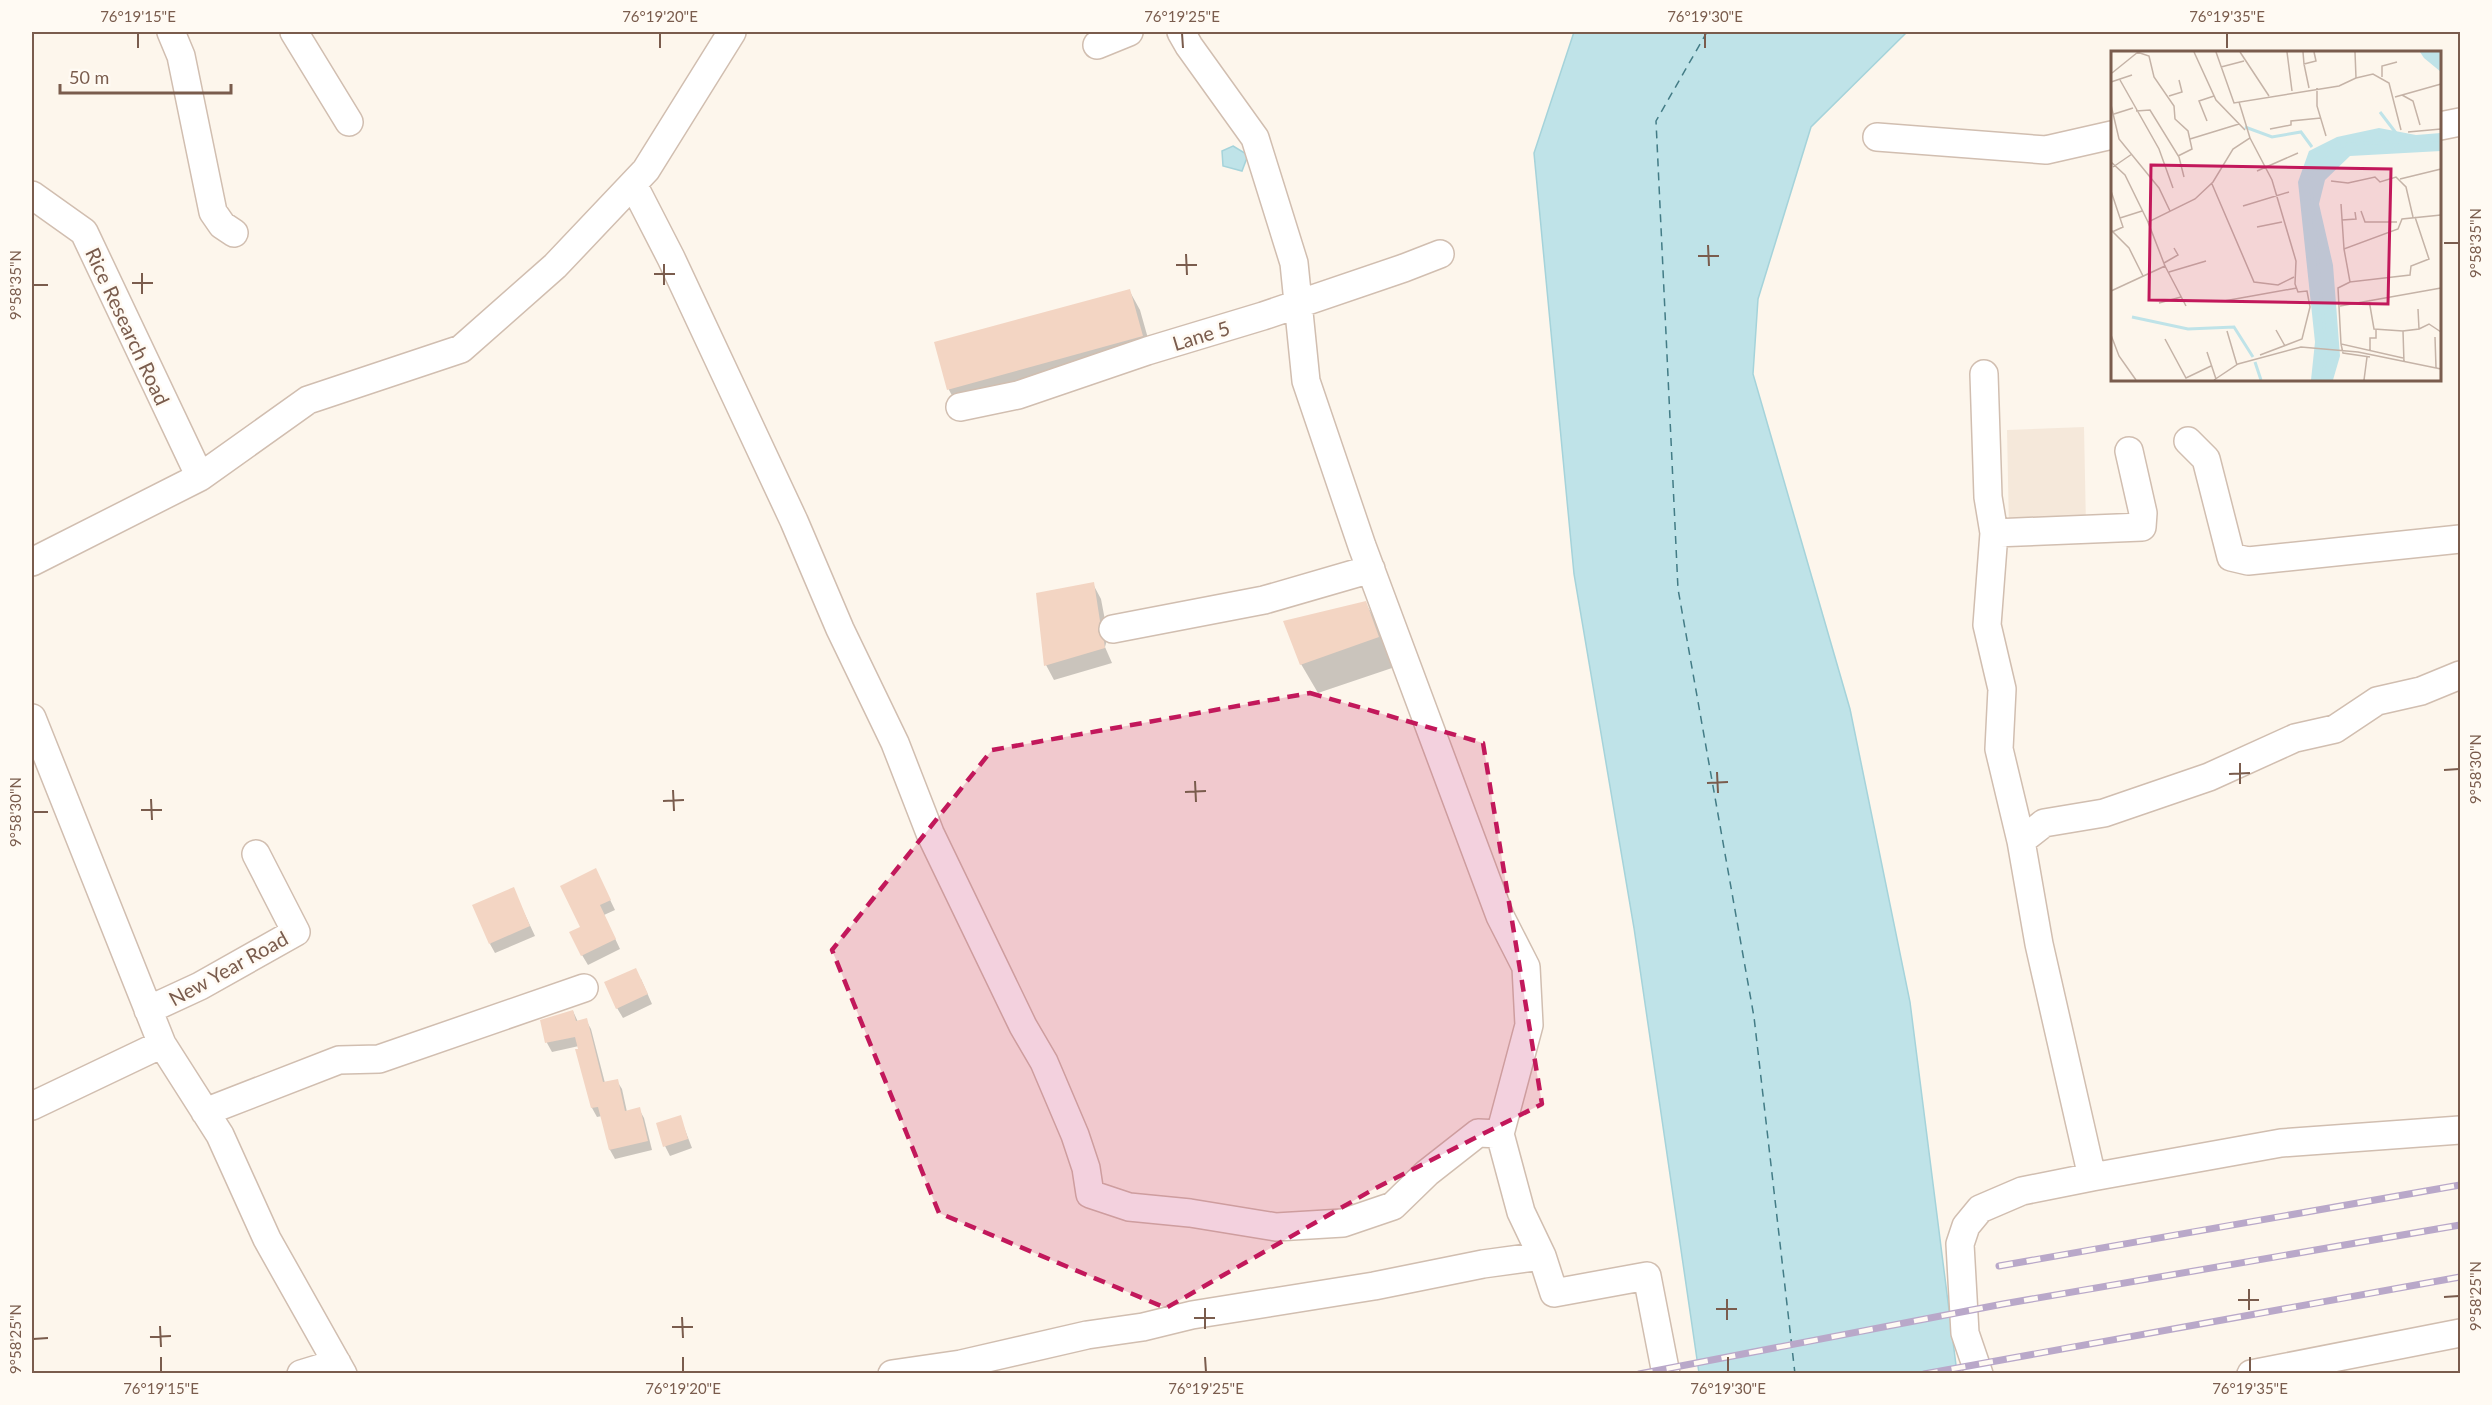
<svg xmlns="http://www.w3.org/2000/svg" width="2492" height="1405" viewBox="0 0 2492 1405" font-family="Lato,sans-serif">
  <rect width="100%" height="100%" fill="#fdf6ec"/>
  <!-- residential -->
  <path fill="#f5e8da" d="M2084,427l2,100 -77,2 -2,-99z"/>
  <!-- water -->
  <path fill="#bfe3e8" stroke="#a5d3da" stroke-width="1.5" d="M1574,32h333l-96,95 -53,172 -5,75 97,335 60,293 47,371h-258l-65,-445 -60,-354 -40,-421z
    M1233,146l15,9 -6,16 -19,-5 -1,-15z"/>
  <!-- shadow -->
  <path fill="#0003" d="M1129,290l11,20 13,46 -193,54 -11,-20 -13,-46z
    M1093,584l8,15 7,37 -3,11 7,16 -58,17 -8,-15z
    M1365,602l17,30 13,35 -77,26 -17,-29z
    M600,879l15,31 -11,5 16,34 -32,16 -6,-10v-28z
    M513,889l22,47 -40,17 -5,-9z
    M641,979l11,25 -29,14 -6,-10z
    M573,1011l5,11 8,-2 5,9 14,54 12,-2 5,8 5,23 12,-3 5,9 8,32 -37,9 -5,-9 -8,-34 -5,1 -5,-9 -13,-62 -27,6 -5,-9 -5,-22z
    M680,1117l12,31 -22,8 -5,-10z"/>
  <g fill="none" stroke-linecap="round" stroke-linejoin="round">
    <!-- ferry -->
    <path stroke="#437c86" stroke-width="1.5" stroke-dasharray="8 6" stroke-linecap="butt" d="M1707,32l-51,89 22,468 76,428 41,357"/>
  </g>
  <!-- building -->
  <path fill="#f3d5c3" d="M1130,289l13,47 -196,54 -13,-48z
    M1094,582l6,39 -2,10 6,10 1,7 -61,18 -8,-73z
    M1366,601l13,36 -79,28 -17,-44z
    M596,868l15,32 -11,5 16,34 -35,17 -12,-24 11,-5 -20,-41z
    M514,887l16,39 -41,18 -17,-39z
    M636,968l12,26 -32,15 -12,-27z
    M573,1010l3,11 11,-3 16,64 15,-3 7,32 15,-4 8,34 -39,9 -11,-43 -7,1 -16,-59h3l-3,-12 -30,6 -5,-23z
    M681,1115l7,24 -25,8 -7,-24z"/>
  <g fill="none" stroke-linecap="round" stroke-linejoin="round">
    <!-- street casing -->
    <g stroke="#d1beb0" stroke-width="30">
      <path id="street" d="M171,32l10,24 32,156 9,13 12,8
        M294,32l55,90
        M1181,32l8,14 66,92 39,125 12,118 56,165 138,370 26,51 3,58 -29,109 21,78 21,44 12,37 93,-17 19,98
        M1097,45l32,-13
        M2440,126l20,-4
        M1877,137l169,13 66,-15
        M633,184l38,74 123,263 46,108 55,114 35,90 93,193 21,36 31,73 11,33 4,26 39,13 61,6 86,14 67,-4 50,-17 34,-33 51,-40 22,1
        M32,195l52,37 116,245
        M1984,374l4,123 6,36 -7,92 15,64 -3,60 22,92 23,-18 60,-10 105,-36 86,-39 40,-9 42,-28 44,-10 39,-16
        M960,407l58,-12 129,-44 116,-35 141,-48 36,-14
        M2188,441l18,18 25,98 17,4 212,-22
        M1994,533l148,-6 1,-14 -14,-62
        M32,562l168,-85 108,-77 153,-51 94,-83 91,-96 86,-138
        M1113,629l151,-29 107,-31
        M32,718l130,326 -130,62
        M2021,841l18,103 53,233 189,-34 179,-13
        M148,1010l52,-24 96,-54 -40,-78
        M162,1044l58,91 47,104 76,135
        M205,1112l134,-52 40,-1 205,-71
        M301,1374l36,-11
        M892,1374l69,-10 126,-29 56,-8 49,-12 182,-29 109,-22 59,-8
        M1979,1374l-14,-41 -5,-89 6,-18 14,-17 42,-18 70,-14
        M2251,1374l209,-41"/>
    </g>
    <!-- street -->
    <use href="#street" stroke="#fff" stroke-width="27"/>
    <!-- rail casing -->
    <g stroke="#b9a8c9" stroke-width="7">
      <path id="rail" d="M1999,1266l461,-81
        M1639,1374l364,-70 457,-79
        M1924,1374l536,-97"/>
    </g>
    <!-- rail -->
    <use href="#rail" stroke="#fffaf3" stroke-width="4.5" stroke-dasharray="14" stroke-linecap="butt"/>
  </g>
  <!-- marked area -->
  <path fill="#c2185b" fill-opacity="0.2" stroke="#c2185b" stroke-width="4.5" stroke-dasharray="12 8" stroke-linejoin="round" d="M1310,693l173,50 59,361 -168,85 -208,119 -227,-95 -107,-263 160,-200z"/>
  <!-- ticks -->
  <path fill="none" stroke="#7a5c4d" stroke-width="2" d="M138,33v15M660,33v15M1182,33l1,15M1705,33v15M2227,33v15M2444,243h15M1708,245l1,21M1186,254l1,21M1698,256h21M664,264v21M1176,265h21M142,273v21M654,274h21M132,283h21M33,285h15M2240,763v21M2444,770l15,-1M1717,772l1,21M2229,774l21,-1M1195,781l1,21M1707,783l21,-1M673,790l1,21M1185,792l21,-1M151,799l1,21M663,801l21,-1M141,810h21M33,812h15M2249,1289v21M2444,1297l15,-1M1727,1299v21M2238,1300h21M1205,1308v21M1716,1309h21M682,1317l1,21M1194,1318h21M160,1326l1,21M672,1327h21M150,1337l21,-1M33,1339l15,-1M161,1357v15M683,1357v15M1205,1357l1,15M1728,1357v15M2250,1357v15"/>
  <g text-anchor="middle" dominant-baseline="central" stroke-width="5" stroke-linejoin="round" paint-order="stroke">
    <!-- street labels -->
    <g font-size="20" fill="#7a5c4d" stroke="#fffaf3">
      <text transform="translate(128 326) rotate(65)">Rice Research Road</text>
      <text transform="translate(1201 335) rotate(-17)">Lane 5</text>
      <text transform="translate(228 968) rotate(-29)">New Year Road</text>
    </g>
  </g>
  <!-- overview -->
  <g transform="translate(2111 51)">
    <rect width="330" height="330" fill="#fdf6ec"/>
    <path d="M309,1h21v20l-17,-14zM268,77l37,7 25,-2v18l-91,5 -25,24 -6,24 14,61 7,91 -7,24h-22l4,-38 -17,-160 11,-31 28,-14z" fill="#bfe3e8"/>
    <path fill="none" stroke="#bfe3e8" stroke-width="3" d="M269,61l16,21M134,76l27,10 29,-5 11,15M21,266l56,12 46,-2 19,30M215,296l-16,-168 20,-28 17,-7 94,-4M144,311l6,18M211,329l5,-28"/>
    <path fill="none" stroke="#c5b3a7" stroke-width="1.5" d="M26,1l12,4 5,21 20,29 1,13 13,12 4,18 -14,7M83,1l22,48 29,30M105,1l18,51 105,-17 17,-8 -1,-26M129,1l29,44M176,1l5,39M192,1l1,12 12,-3 -2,-9M193,13l5,24M110,16l23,-6M1,22l26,-21M271,26v-11l15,-4M245,27l17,-4 16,9 12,47M9,29l39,69 14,39M0,31l21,-7M206,37v18l9,30M291,44l11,6 7,24M58,45l13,-4 -3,-12M284,46l46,-13M0,54l8,34 40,49 11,23M25,60l14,-1 29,47 5,20M3,63l19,-6M96,70l-8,-20 15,-5M159,78l21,-4v-4l30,-3M297,81l33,-3M139,87l22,42 24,81 -1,23 3,8 9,-1 3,16 -8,32 -42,16M79,88l49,-15M0,111l14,13 23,47M2,116l19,-13M146,120l41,-18M289,128l41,-10M220,130l17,2 27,-6 5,5 16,-5 10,10 7,30M101,133l42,98 24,3 16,-8M0,140l12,36 -11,5M230,153l3,45 54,-20 4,-10 39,-4M132,155l46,-14M250,160l4,11h32M9,167l22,-7M231,169l14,-1 -1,-7M146,176l25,-5M0,179l18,18 14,28M233,198l6,33 60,-7 1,-9 18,-7 -14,-42M53,212l14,-8 -4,-7M54,215l21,40M58,221l37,-11M239,231l-12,6 3,56 62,14M0,240l54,-25 -17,-44 47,-23 18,-17 20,-33 17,-11 -11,-36M258,249l5,29 29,2M113,250l73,-13M48,252l22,-6M229,255l101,-18M308,278l10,-5 12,8M165,279l9,16M116,280l10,34M0,284l8,21 17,24M324,286l1,31M54,288l21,39 25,-12M230,293l2,9 27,4M259,299v-12h6v-9M96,301l9,27M293,312l-1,-32 16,-2 -1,-20M103,329l24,-16 63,-17 57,5 83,17M253,329l3,-23"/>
    <path fill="#c2185b" fill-opacity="0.15" stroke="#c2185b" stroke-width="3" d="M40,114l240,4 -3,135 -239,-4z"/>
    <rect width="330" height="330" fill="none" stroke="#7a5c4d" stroke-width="3"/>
  </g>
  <!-- border -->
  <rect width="2492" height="1405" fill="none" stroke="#fffaf3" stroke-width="66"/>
  <!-- scale -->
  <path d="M60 84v9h171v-9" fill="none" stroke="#7a5c4d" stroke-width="3"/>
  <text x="69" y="84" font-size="18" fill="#7a5c4d" stroke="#fffaf3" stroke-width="4.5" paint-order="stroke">50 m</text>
  <rect x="33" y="33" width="2426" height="1339" fill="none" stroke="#7a5c4d" stroke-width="2"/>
  <g font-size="15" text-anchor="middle" fill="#7a5c4d">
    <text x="138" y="22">76°19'15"E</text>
    <text x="660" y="22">76°19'20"E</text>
    <text x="1182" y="22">76°19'25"E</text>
    <text x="1705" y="22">76°19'30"E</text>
    <text x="2227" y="22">76°19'35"E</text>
    <text transform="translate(2476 243) rotate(-90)" y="5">9°58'35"N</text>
    <text transform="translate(16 285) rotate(-90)" y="5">9°58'35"N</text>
    <text transform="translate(2476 769) rotate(-90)" y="5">9°58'30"N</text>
    <text transform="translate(16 812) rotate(-90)" y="5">9°58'30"N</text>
    <text transform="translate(2476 1296) rotate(-90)" y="5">9°58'25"N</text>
    <text transform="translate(16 1339) rotate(-90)" y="5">9°58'25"N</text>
    <text x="161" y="1394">76°19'15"E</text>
    <text x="683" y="1394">76°19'20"E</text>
    <text x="1206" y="1394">76°19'25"E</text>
    <text x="1728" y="1394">76°19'30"E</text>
    <text x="2250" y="1394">76°19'35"E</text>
  </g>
</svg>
